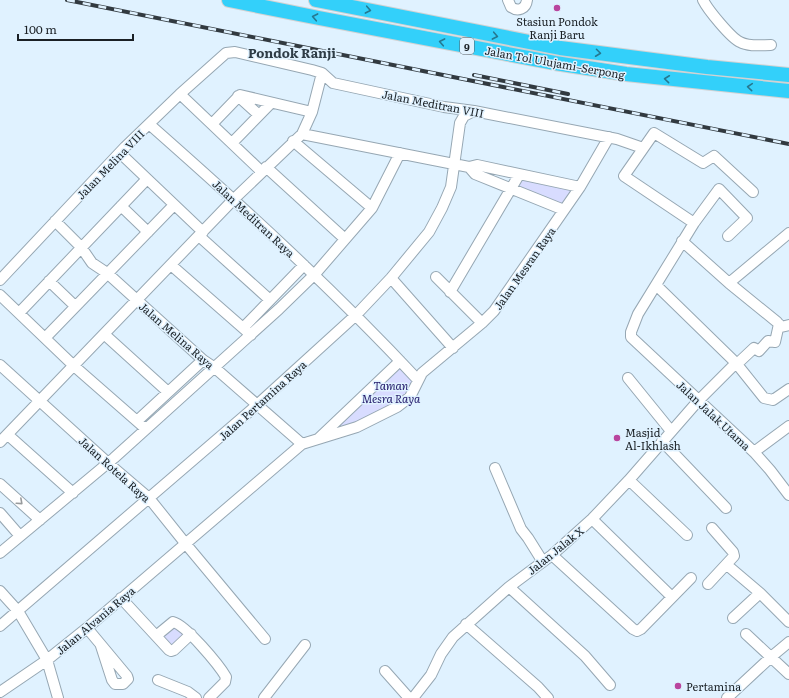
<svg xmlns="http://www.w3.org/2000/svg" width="789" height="698" viewBox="0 0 789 698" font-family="Literata,serif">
  <rect width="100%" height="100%" fill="#e0f2ff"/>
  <!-- green -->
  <path fill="#d8dcff" d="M521,177l57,11 -15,20 -48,-21z
    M400,361l17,21 -13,21 -87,37z
    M176,623l18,15 -25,12 -13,-14z"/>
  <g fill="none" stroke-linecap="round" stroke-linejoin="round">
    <!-- minor casing -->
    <g stroke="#96a7b3" stroke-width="12">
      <path id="minor" d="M508,0l3,7c7,5 15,2 16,-7
        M703,0c5,10 28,38 37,42 9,5 22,3 31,3
        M180,94l82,78
        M238,96l21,19
        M149,124c93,82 184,165 269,256
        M212,124l28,-29 72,17
        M302,134l167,33 8,-2 103,22
        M293,141l79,67
        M232,143l39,-40
        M120,153l83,79
        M266,167l79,72
        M469,167l6,7 89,36
        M121,206l27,26
        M55,221l26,26 11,16 15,10 96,87 12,8 87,76
        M694,223l-70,-47 30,-43 49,30 11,-7 39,36
        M199,236l71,64
        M728,236l19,-18 -28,-29 -25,34 -56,91 -7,18v5l123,115 16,18 19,25
        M682,241l47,42 48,39 4,5 8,-2
        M171,265l80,70
        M436,277l46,46
        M391,278l62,70
        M0,280l125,-133 55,-53 46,-41 9,-1 77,18 10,3 11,10 111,24 30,4 143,28 26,9
        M49,281l26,25
        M729,283l60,-50
        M656,285l80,78 28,35 9,2 16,-11
        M450,292l69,-117
        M0,295l74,71 72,63
        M19,313l128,-134
        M243,328l61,-63
        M104,334l64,58
        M45,338l129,-133
        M737,364l17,-16 5,3 9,-10 7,1 4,-18
        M0,365l108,98 41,35 36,45 80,96
        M628,378l43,53
        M137,421l66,-61
        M8,435l65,58
        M319,438l81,-77
        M662,441l64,67
        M0,442l234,-243 68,-65 10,-22 10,-39
        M754,452l35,-26
        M495,468l26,61 7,9 15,24
        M629,480l58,55
        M0,484l40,36
        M0,513l20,23
        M592,519l80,78
        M0,553l114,-95 165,-149 36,-35 57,-66 28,-55
        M552,555l81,74 4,2 4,-2 50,-51
        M727,565l33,28 29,29
        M708,584l26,-28 -1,-4 -21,-24
        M509,587l76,69 25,29
        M0,591l18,20 29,49 11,38
        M121,598l48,52 2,1 3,-1 17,-16
        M733,618l27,-25
        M466,624l72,63 10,11
        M0,626l257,-221 99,-90 35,-37 38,-46 13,-24 9,-21 9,-64 4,-7 10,-5
        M87,628l40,48 1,3 -5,5h-8l-3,-4 -11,-34
        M746,634l43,40
        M156,636l17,-14c13,3 46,43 53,55l-1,5 -16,16
        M385,671l24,27
        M158,680l30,12 8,6
        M0,692l47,-32 40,-32 215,-184 55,-17 40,-20 13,-10 12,-24 60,-50 12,-12 86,-124 29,-50
        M264,698l41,-53
        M413,698l18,-23 10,-21 12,-17 56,-50 43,-32 40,-36 37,-39 69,-79 38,-38
        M727,698l44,-41 18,-15"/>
    </g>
    <!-- highway casing -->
    <g stroke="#d1d2d3" stroke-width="16">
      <path id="highway" d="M229,0l90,18 236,45 71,11 163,17
        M316,0l244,48 147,19 82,8"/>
    </g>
    <!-- minor -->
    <use href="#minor" stroke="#fff" stroke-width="10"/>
    <!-- highway -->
    <use href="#highway" stroke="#33d0fa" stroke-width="14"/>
    <!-- rail casing -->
    <g stroke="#323a40" stroke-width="4">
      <path id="rail" d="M67,0l722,144
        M474,75l94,19"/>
    </g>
    <!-- rail -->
    <use href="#rail" stroke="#e0f2ff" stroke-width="2.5" stroke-dasharray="8" stroke-linecap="butt"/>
  </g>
  <!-- one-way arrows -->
  <defs><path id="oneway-chevron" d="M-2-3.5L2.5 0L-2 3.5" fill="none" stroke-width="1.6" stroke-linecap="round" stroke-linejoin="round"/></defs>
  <g stroke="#267890">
    <use href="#oneway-chevron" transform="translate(368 10) rotate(11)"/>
    <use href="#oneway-chevron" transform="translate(315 17) rotate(-169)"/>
    <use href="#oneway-chevron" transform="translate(495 36) rotate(11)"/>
    <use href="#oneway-chevron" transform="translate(442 42) rotate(-169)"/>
    <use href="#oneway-chevron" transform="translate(598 53) rotate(7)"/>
    <use href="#oneway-chevron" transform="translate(667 79) rotate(-174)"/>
    <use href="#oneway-chevron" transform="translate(750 87) rotate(-175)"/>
  </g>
  <use stroke="#989b9d" href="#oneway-chevron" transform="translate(20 502) rotate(42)"/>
  <!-- markers -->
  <g fill="#b9459e" stroke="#e0f2ff" stroke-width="1.5">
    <circle cx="557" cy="8" r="4"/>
    <circle cx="617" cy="438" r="4"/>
    <circle cx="678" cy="686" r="4"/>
  </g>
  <g text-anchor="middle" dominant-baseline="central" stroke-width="3" stroke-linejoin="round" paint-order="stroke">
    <!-- shield labels -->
    <rect fill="#e0f2ff" stroke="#555f66" stroke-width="1" x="460" y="38" width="14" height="16" rx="3"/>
    <g font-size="10" font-weight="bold" fill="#1a2025">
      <text x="467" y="46">9</text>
    </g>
    <!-- poi labels -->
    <g font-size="11" fill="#1a2025" stroke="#e0f2ff" text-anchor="start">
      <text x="557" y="21" text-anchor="middle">Stasiun Pondok<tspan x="557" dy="13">Ranji Baru</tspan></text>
      <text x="625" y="432">Masjid<tspan x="625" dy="13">Al-Ikhlash</tspan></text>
      <text x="686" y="686">Pertamina</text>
    </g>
    <!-- street labels -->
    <g font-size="11" fill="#1a2025" stroke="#e0f2ff">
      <text transform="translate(555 62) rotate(10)">Jalan Tol Ulujami–Serpong</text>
      <text transform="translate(433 103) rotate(11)">Jalan Meditran VIII</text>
      <text transform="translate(110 164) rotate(-46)">Jalan Melina VIII</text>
      <text transform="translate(254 218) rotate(43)">Jalan Meditran Raya</text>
      <text transform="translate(524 268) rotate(-55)">Jalan Mesran Raya</text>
      <text transform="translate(177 335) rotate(41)">Jalan Melina Raya</text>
      <text transform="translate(262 400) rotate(-42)">Jalan Pertamina Raya</text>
      <text transform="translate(714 415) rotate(43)">Jalan Jalak Utama</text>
      <text transform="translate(115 469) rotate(42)">Jalan Rotela Raya</text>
      <text transform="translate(555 550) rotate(-39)">Jalan Jalak X</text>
      <text transform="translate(95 620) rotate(-40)">Jalan Alvania Raya</text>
    </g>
    <!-- park labels -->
    <g font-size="11" font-style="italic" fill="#231a6b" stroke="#e0f2ff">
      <text x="391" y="385">Taman<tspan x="391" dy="13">Mesra Raya</tspan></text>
    </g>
    <!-- quarter labels -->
    <g font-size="13" font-weight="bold" fill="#2e3c46" stroke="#e0f2ff">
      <text x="292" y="52">Pondok Ranji</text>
    </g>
  </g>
  <!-- scale -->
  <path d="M18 34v6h115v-6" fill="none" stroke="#1a2025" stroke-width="2"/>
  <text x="24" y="34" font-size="12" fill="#1a2025" stroke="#e0f2ff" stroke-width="3" paint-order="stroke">100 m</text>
</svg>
